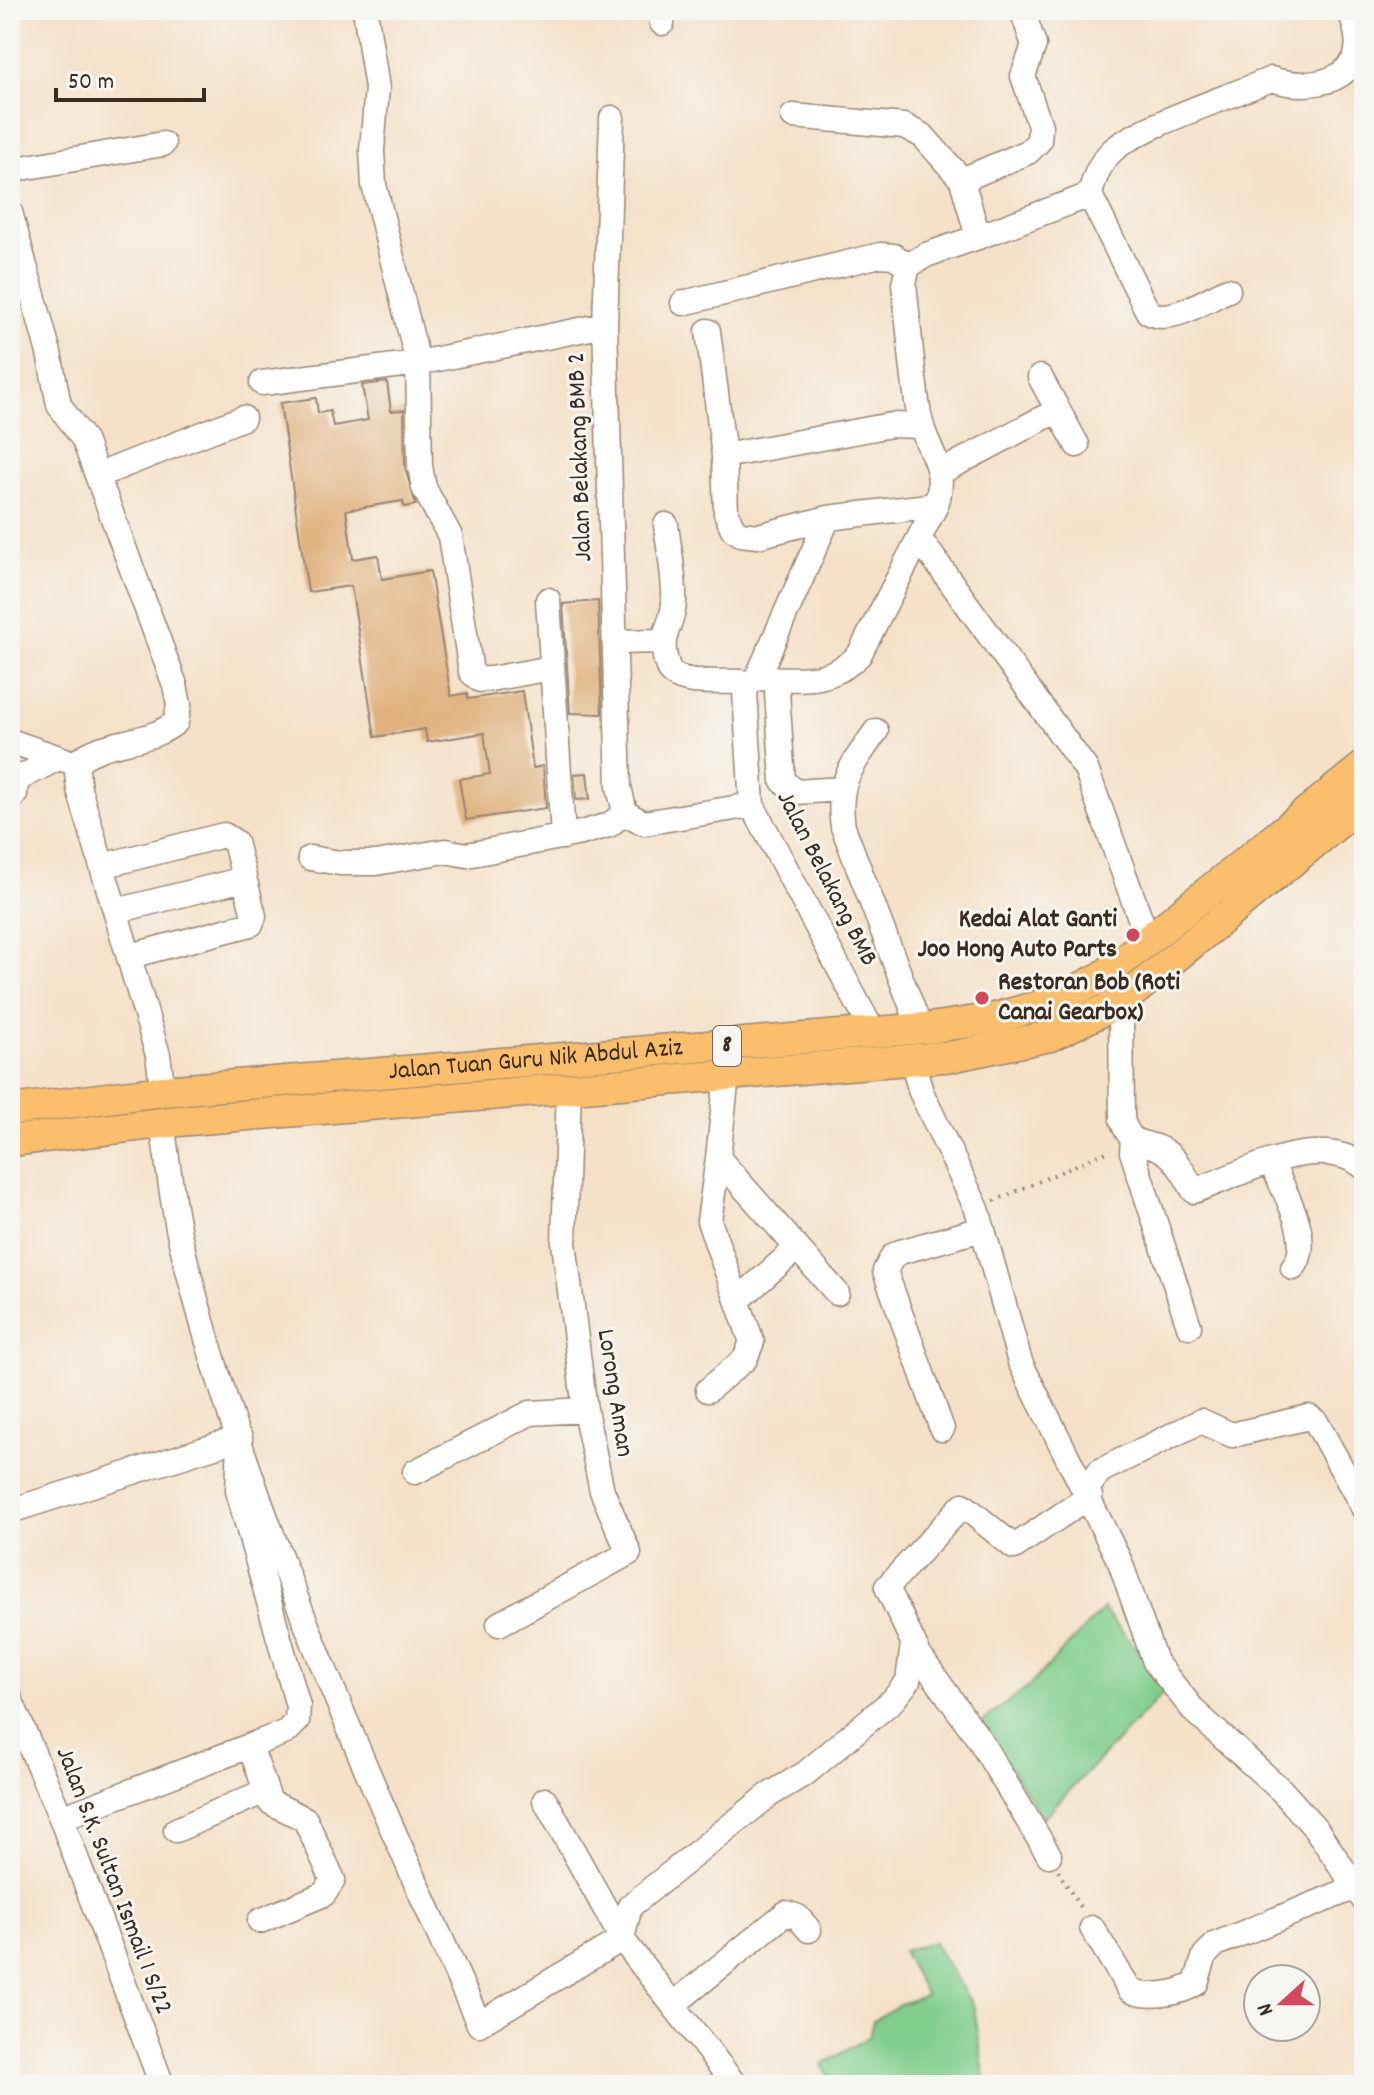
<svg xmlns="http://www.w3.org/2000/svg" width="1374" height="2095" viewBox="0 0 1374 2095" font-family="Dekko,sans-serif">
  <rect width="100%" height="100%" fill="#f6f6f2"/>
  <filter id="ink" filterUnits="userSpaceOnUse"><feTurbulence type="fractalNoise" baseFrequency=".0125" numOctaves="2"/><feDisplacementMap in="SourceGraphic" scale="16" xChannelSelector="R" yChannelSelector="G"/><feConvolveMatrix kernelMatrix="1 2 1 2 8 2 1 2 1" color-interpolation-filters="sRGB"/></filter>
  <filter id="wash" filterUnits="userSpaceOnUse"><feTurbulence type="fractalNoise" baseFrequency=".006" numOctaves="4" result="noise"/><feDisplacementMap in="SourceGraphic" scale="32" xChannelSelector="R" yChannelSelector="G"/><feGaussianBlur stdDeviation="1.8" result="paint"/><feColorMatrix in="noise" values="0 0 0 0 0 0 0 0 0 0 0 0 0 0 0 0 0 1.4 0 .05"/><feComposite in="paint" operator="in"/></filter>
  <g filter="url(#wash)">
    <rect width="100%" height="100%" fill="#f4e1c8"/>
    <!-- green -->
    <path fill="#80cd8c" stroke="#5e7c55" stroke-width="2" d="M1103,1609l66,78 -126,131 -62,-95 50,-39z
      M933,1942l41,65 11,74c-13,9 -28,3 -41,-3l-14,7h-96l-12,-20 48,-29 3,-15 27,-17 26,-9 -24,-44z"/>
    <g id="blocks">
      <!-- building -->
      <path fill="#e0b17d" d="M387,382l4,29 13,-1 1,58 11,37 -12,2 -1,-6 -57,9 7,49 25,-4 4,24 48,-8 21,125 16,-3 1,6 54,-8 11,77 10,-2 3,42 -80,12 -7,-41 31,-5 -6,-41 -57,9 -2,-13 -50,8 -24,-151 -43,6 -28,-189 36,-5 2,15 12,-2 3,15 35,-6 -6,-35z
        M598,601l4,113 -32,-1 -7,-109z
        M587,773l3,26 -14,1 -2,-26z"/>
    </g>
  </g>
  <g filter="url(#ink)">
    <use href="#blocks" fill-opacity="0" stroke="#988673" stroke-width="2"/>
    <g fill="none" stroke-linecap="round" stroke-linejoin="round">
      <!-- minor casing -->
      <g stroke="#988673" stroke-width="27">
        <path id="minor" d="M365,10l12,78 -5,62 2,35 44,178 187,-38 14,462 6,26 19,10 108,-18
          M662,10v13
          M793,116l111,10 19,10 39,44
          M10,170l153,-26
          M1090,195l58,117c22,14 58,-13 80,-22
          M10,212l39,141 10,52 25,35 91,245 4,20 -3,17c-28,24 -73,16 -100,41l3,26 79,266 5,36
          M978,237l112,-42c4,-17 9,-31 22,-44 25,-24 123,-56 159,-72 26,8 67,9 83,-19 8,-14 1,-35 -4,-50
          M683,303l197,-48 14,1 14,10
          M605,325l7,-207
          M708,331l16,125 2,57 7,16 8,5 17,2 70,-18 108,-13
          M1040,377l37,68
          M262,383l156,-20 2,103 4,22 26,48 21,136 9,8 10,-1 62,-11
          M724,456l167,-31 31,1
          M941,472l117,-62
          M99,475l144,-57
          M666,525c3,25 9,52 8,77 -1,28 -19,32 -5,68 13,18 58,9 80,13
          M919,538l167,231 62,171
          M548,600l15,237
          M615,642l48,-1
          M757,678l71,-160
          M777,692l6,89 13,11 46,-3
          M876,731c-25,36 -40,51 -33,96l77,201
          M10,741l55,19
          M10,800l5,-6 1,-14 42,-22
          M310,858l30,5h36l69,-12 22,4 114,-22 28,-8 16,-12
          M102,866l122,-31 11,7 19,74 -3,8 -121,32
          M116,911l128,-32
          M1121,1002l1,118c12,33 23,17 45,33 12,9 20,26 27,38 48,-17 125,-61 170,-24
          M873,1032l-121,-227 -7,-113 4,-9 8,-5c41,0 71,8 102,-23l77,-150c13,-41 -10,-52 -17,-90 -7,-43 -10,-88 -15,-131l4,-18 18,-11 52,-18 -16,-57 66,-28 11,-11 1,-15 -17,-50 11,-31 -12,-35
          M912,1060l9,32 56,117 43,153 100,200 35,100 40,50 87,79 34,38 48,71
          M727,1075l-9,83 119,135
          M162,1123c6,39 10,81 19,119 66,271 185,528 298,782l143,-85 -77,-139
          M1133,1140l-1,12 57,174
          M1272,1164c12,28 43,77 21,104
          M738,1300l59,-52
          M708,1390l37,-31 7,-17 -43,-121 9,-63
          M942,1429l-57,-158 8,-15 7,-4 82,-23
          M415,1472l115,-59 55,-3
          M1086,1490l14,-19 101,-50 31,14 77,-18 7,5 48,87
          M10,1511l230,-73 -2,53 60,215 -1,15 -11,11 -225,86
          M499,1624l130,-71 -27,-62 -17,-81 -21,-167 5,-155
          M10,1699l51,119 101,267
          M250,1746l20,56 35,17 28,61 -9,14 -64,27
          M176,1830l89,-39
          M1049,1855l-70,-116 -60,-84 -32,-68 76,-82 51,42 76,-51
          M1092,1928l38,62c16,9 51,4 66,-7l9,-28 11,-11 140,-57
          M674,2004l112,-91 12,4 11,13
          M735,2085l-113,-146 8,-33 139,-111 37,-22 87,-73 15,-19 5,-37"/>
      </g>
      <!-- major casing -->
      <g stroke="#988673" stroke-width="33">
        <g id="major">
          <path id="s1" d="M10,1110l153,-19 774,-64 58,-9 57,-16 50,-25 262,-211"/>
          <path d="M10,1141l168,-20 777,-65 95,-20 71,-34 243,-200"/>
        </g>
      </g>
      <!-- path -->
      <path stroke="#988673" stroke-width="4" stroke-dasharray="2 6" stroke-linecap="butt" d="M994,1201l117,-51
        M1058,1871l25,41"/>
      <!-- minor -->
      <use href="#minor" stroke="#fff" stroke-width="24"/>
      <!-- major -->
      <use href="#major" stroke="#fabe6d" stroke-width="30"/>
    </g>
  </g>
  <!-- markers -->
  <g fill="#d1495b" stroke="#f6f6f2" stroke-width="3">
    <circle cx="1133" cy="935" r="8"/>
    <circle cx="982" cy="998" r="8"/>
  </g>
  <g text-anchor="middle" dominant-baseline="central" stroke-width="6" stroke-linejoin="round" paint-order="stroke">
    <!-- shield labels -->
    <rect fill="#f6f6f2" stroke="#73675e" stroke-width="2" x="713" y="1026" width="28" height="40" rx="6"/>
    <g font-size="24" font-weight="bold" fill="#3b2a1e">
      <text x="727" y="1046">8</text>
    </g>
    <!-- street labels -->
    <g font-size="26" fill="#3b2a1e" stroke="#f6f6f2">
      <text transform="translate(581 457) rotate(-92)">Jalan Belakang BMB 2</text>
      <text transform="translate(826 879) rotate(63)">Jalan Belakang BMB</text>
      <text stroke="none"><textPath href="#s1" startOffset="528">Jalan Tuan Guru Nik Abdul Aziz</textPath></text>
      <text transform="translate(614 1393) rotate(81)">Lorong Aman</text>
      <text transform="translate(113 1881) rotate(69)">Jalan S.K. Sultan Ismail 1 S/22</text>
    </g>
    <!-- poi labels -->
    <g font-size="26" font-weight="bold" fill="#3b2a1e" stroke="#f6f6f2" text-anchor="end">
      <text x="1117" y="920">Kedai Alat Ganti<tspan x="1117" dy="30">Joo Hong Auto Parts</tspan></text>
      <text x="998" y="983" text-anchor="start">Restoran Bob (Roti<tspan x="998" dy="30">Canai Gearbox)</tspan></text>
    </g>
  </g>
  <!-- margin -->
  <rect width="1374" height="2095" fill="none" stroke="#f6f6f2" stroke-width="40"/>
  <!-- north arrow -->
  <g transform="translate(1282 2003) rotate(249)"><circle r="38" fill="#f6f6f2" stroke="#aba49d" stroke-width="2"/>
  <path d="M0-6L14 30L0 20L-14 30Z" fill="#d1495b"/>
  <text y="-12" font-size="22" font-weight="bold" text-anchor="middle" fill="#3b2a1e">N</text>
  </g>
  <!-- scale -->
  <path d="M56 88v12h148v-12" fill="none" stroke="#3b2a1e" stroke-width="4"/>
  <text x="68" y="88" font-size="24" fill="#3b2a1e" stroke="#f6f6f2" stroke-width="6" paint-order="stroke">50 m</text>
</svg>
